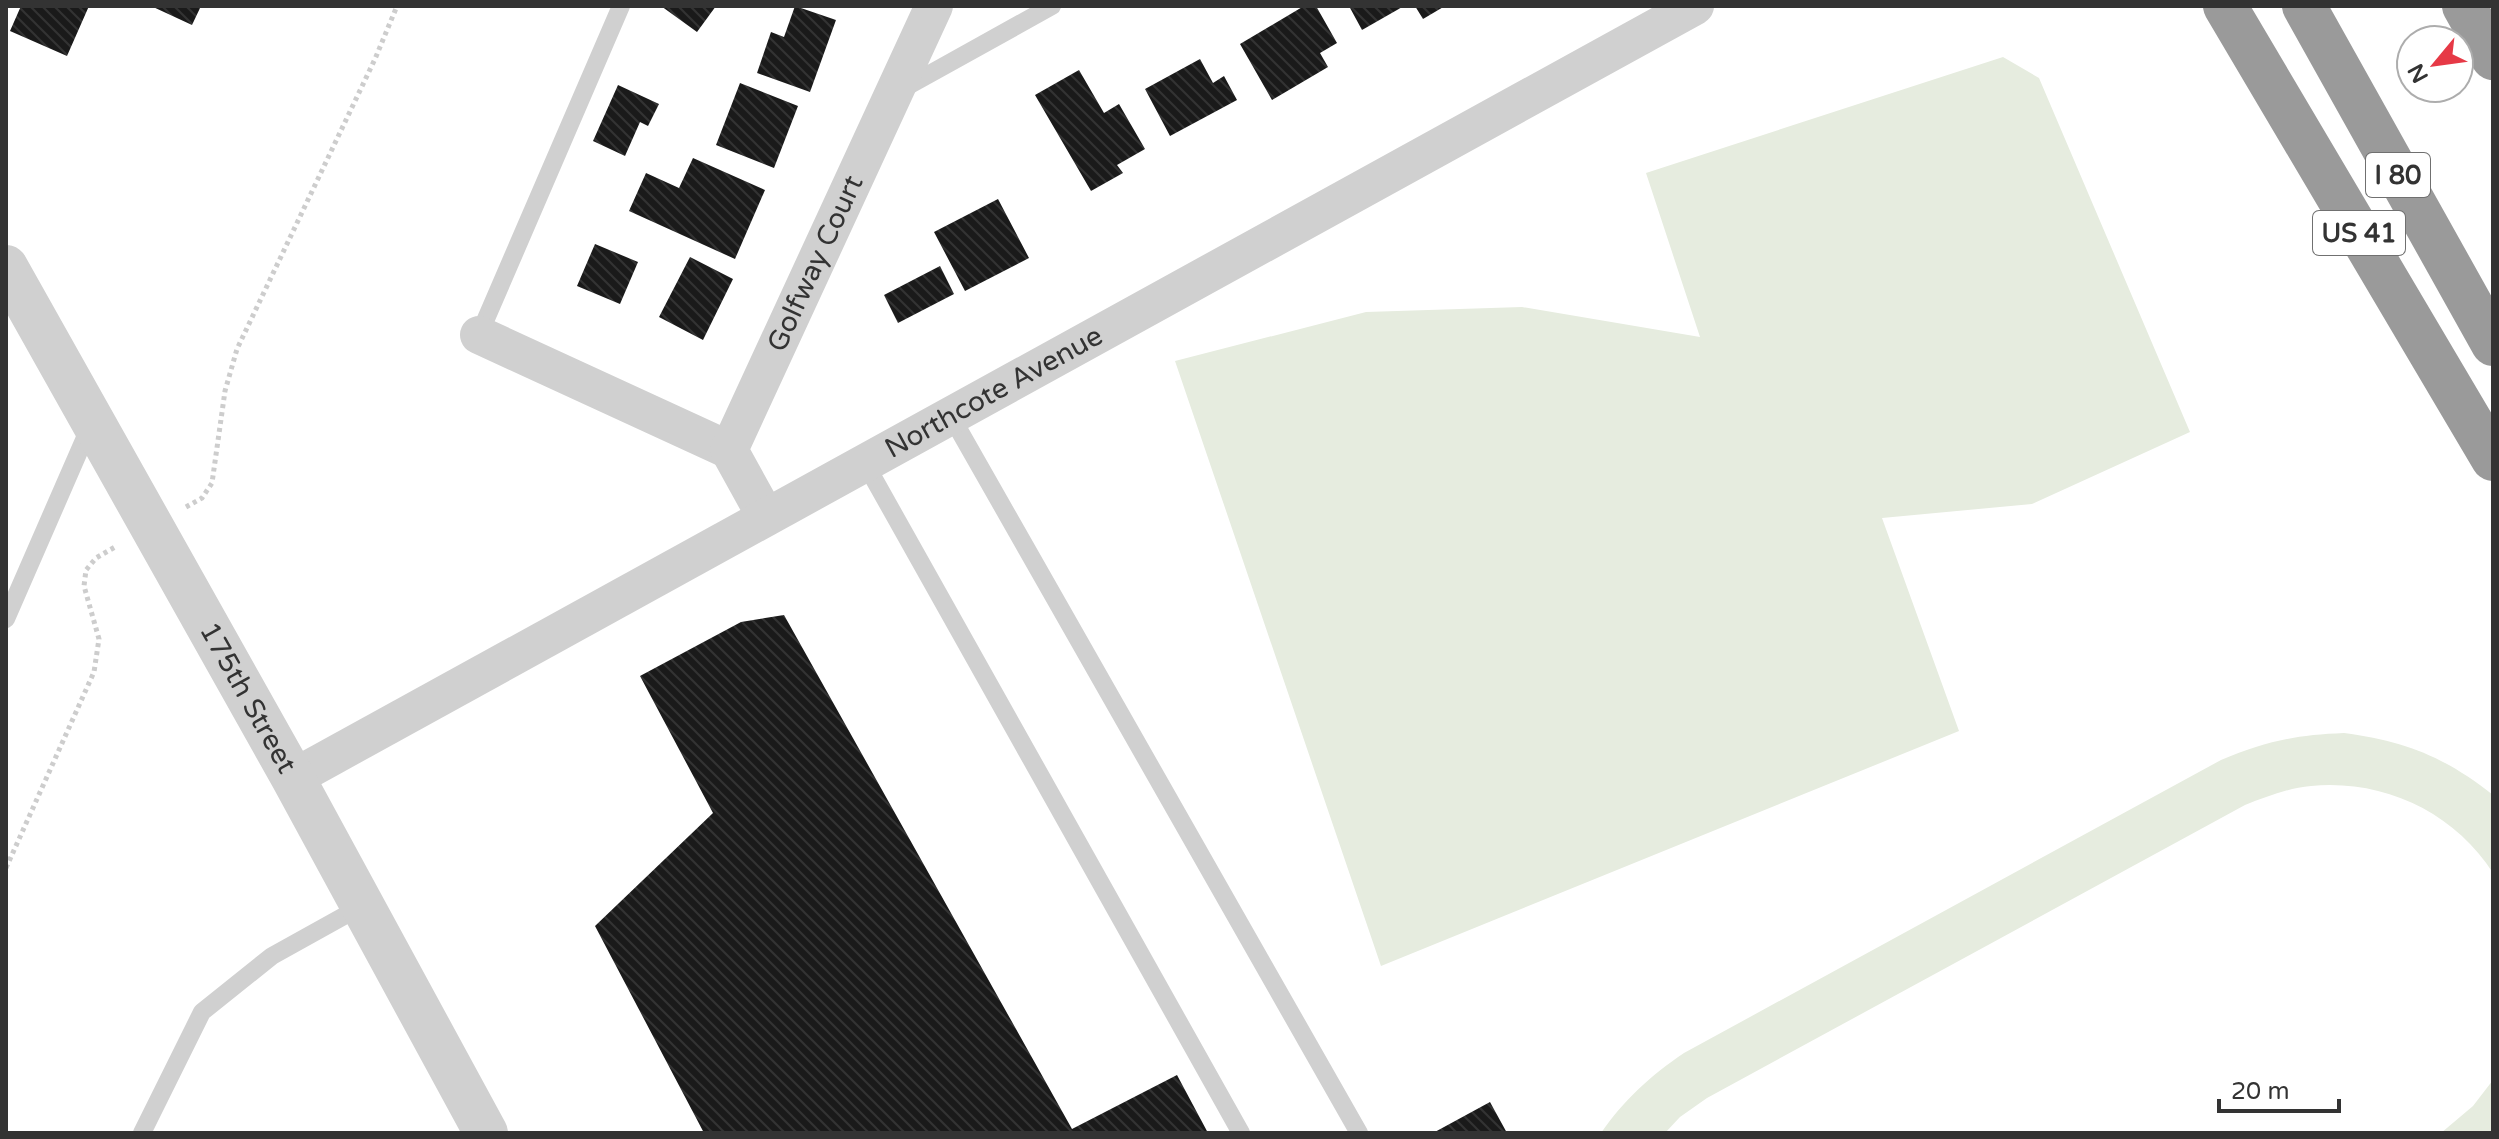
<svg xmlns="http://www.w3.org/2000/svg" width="2499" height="1139" viewBox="0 0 2499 1139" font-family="'Varela Round',sans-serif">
  <defs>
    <pattern id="building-back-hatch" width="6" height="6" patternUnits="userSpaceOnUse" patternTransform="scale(2)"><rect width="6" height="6" fill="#1a1a1a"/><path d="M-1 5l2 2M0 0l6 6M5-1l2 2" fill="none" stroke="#333"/></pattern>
  </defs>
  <rect width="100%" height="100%" fill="#fff"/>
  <!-- green -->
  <path fill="#e6ecdf" d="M2003,57l36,21 151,354 -158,72 -150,14 77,213 -578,235 -206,-605 191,-49 156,-5 178,30 -54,-164z
    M2344,733c61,8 101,24 149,62v78c-39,-61 -110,-94 -182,-87 -23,2 -45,11 -66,19l-538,293 -27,19 -15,16h-64c23,-33 49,-57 83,-80l537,-293c45,-19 75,-25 123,-27z
    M2493,1080v53h-52l32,-27z"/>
  <!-- building -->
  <path fill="url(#building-back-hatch)" d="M21,6h68l-22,50 -57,-25z
    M151,6h50l-9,19z
    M661,6h55l-19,26z
    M795,6l41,14 -26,72 -53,-19 14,-41 13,5z
    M1304,6h12l21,37 -17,10 8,14 -56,33 -32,-56z
    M1349,6h55l-42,24z
    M1415,6h30l-22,13z
    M1200,59l13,24 11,-7 13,24 -67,36 -25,-47z
    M1079,70l25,43 15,-9 26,45 -28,16 6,8 -32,18 -56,-96z
    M740,83l58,23 -24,62 -58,-23z
    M618,85l41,19 -11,22 -8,-4 -15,34 -32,-15z
    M693,158l72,32 -30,69 -106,-48 17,-38 33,15z
    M998,199l31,59 -64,33 -31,-59z
    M595,244l43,18 -18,42 -43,-18z
    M690,257l43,22 -30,61 -44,-23z
    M940,266l14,28 -56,29 -14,-28z
    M784,615l288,514 105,-54 31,58h-504l-109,-207 118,-113 -73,-137 101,-54z
    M1490,1102l17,31h-74z"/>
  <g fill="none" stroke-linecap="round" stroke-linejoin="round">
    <!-- path -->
    <path stroke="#cdcdcd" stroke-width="5" stroke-dasharray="4 4" stroke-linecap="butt" d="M186,507l16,-9 10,-15 13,-92 12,-42 138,-290 22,-53
      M6,868l88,-196 5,-33 -15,-53 2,-16 10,-12 19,-11"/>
    <!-- service -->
    <path stroke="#d0d0d0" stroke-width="18" d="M899,91l153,-85
      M479,335l142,-329
      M951,416l408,717
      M865,463l376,670
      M6,619l85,-195
      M142,1133l60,-121 70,-56 90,-50"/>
    <!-- minor -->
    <g stroke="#d0d0d0" stroke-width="38">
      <path d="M479,335l250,115"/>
      <path id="s1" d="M766,517l-37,-67 205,-444"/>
      <path id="s2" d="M293,778l1402,-772"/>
    </g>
    <!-- tertiary -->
    <path stroke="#d0d0d0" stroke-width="44" id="s3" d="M6,267l287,511 193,355"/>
    <!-- motorway -->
    <path stroke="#9a9a9a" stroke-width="44" d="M2225,6l268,453
      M2304,6l189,338
      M2464,6l29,52"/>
  </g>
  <g text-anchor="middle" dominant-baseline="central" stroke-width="8" stroke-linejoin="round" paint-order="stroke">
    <!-- shield labels -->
    <g fill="#fff" stroke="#707070" stroke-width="2">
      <rect x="2366" y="153" width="64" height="44" rx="6"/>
      <rect x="2313" y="211" width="92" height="44" rx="6"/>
    </g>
    <g font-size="26" font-weight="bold" fill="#333">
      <text x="2398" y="175">I 80</text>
      <text x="2359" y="233">US 41</text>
    </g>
    <!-- street labels -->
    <g font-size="28" fill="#333" stroke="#fff">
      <text stroke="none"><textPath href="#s1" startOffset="282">Golfway Court</textPath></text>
      <text stroke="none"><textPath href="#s2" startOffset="800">Northcote Avenue</textPath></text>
      <text stroke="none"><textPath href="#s3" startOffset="494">175th Street</textPath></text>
    </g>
  </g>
  <!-- border -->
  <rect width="2499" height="1139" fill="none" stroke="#333333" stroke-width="16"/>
  <!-- north arrow -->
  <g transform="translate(2435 64) rotate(241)"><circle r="38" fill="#ffffff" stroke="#adadad" stroke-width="2"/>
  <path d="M0-6L14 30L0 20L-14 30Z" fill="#e63946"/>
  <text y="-12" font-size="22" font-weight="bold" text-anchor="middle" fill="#333333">N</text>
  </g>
  <!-- scale -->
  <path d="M2219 1099v12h120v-12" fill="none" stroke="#333333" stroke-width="4"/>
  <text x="2231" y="1099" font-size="24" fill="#333333" stroke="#ffffff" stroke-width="6" paint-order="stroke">20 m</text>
</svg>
